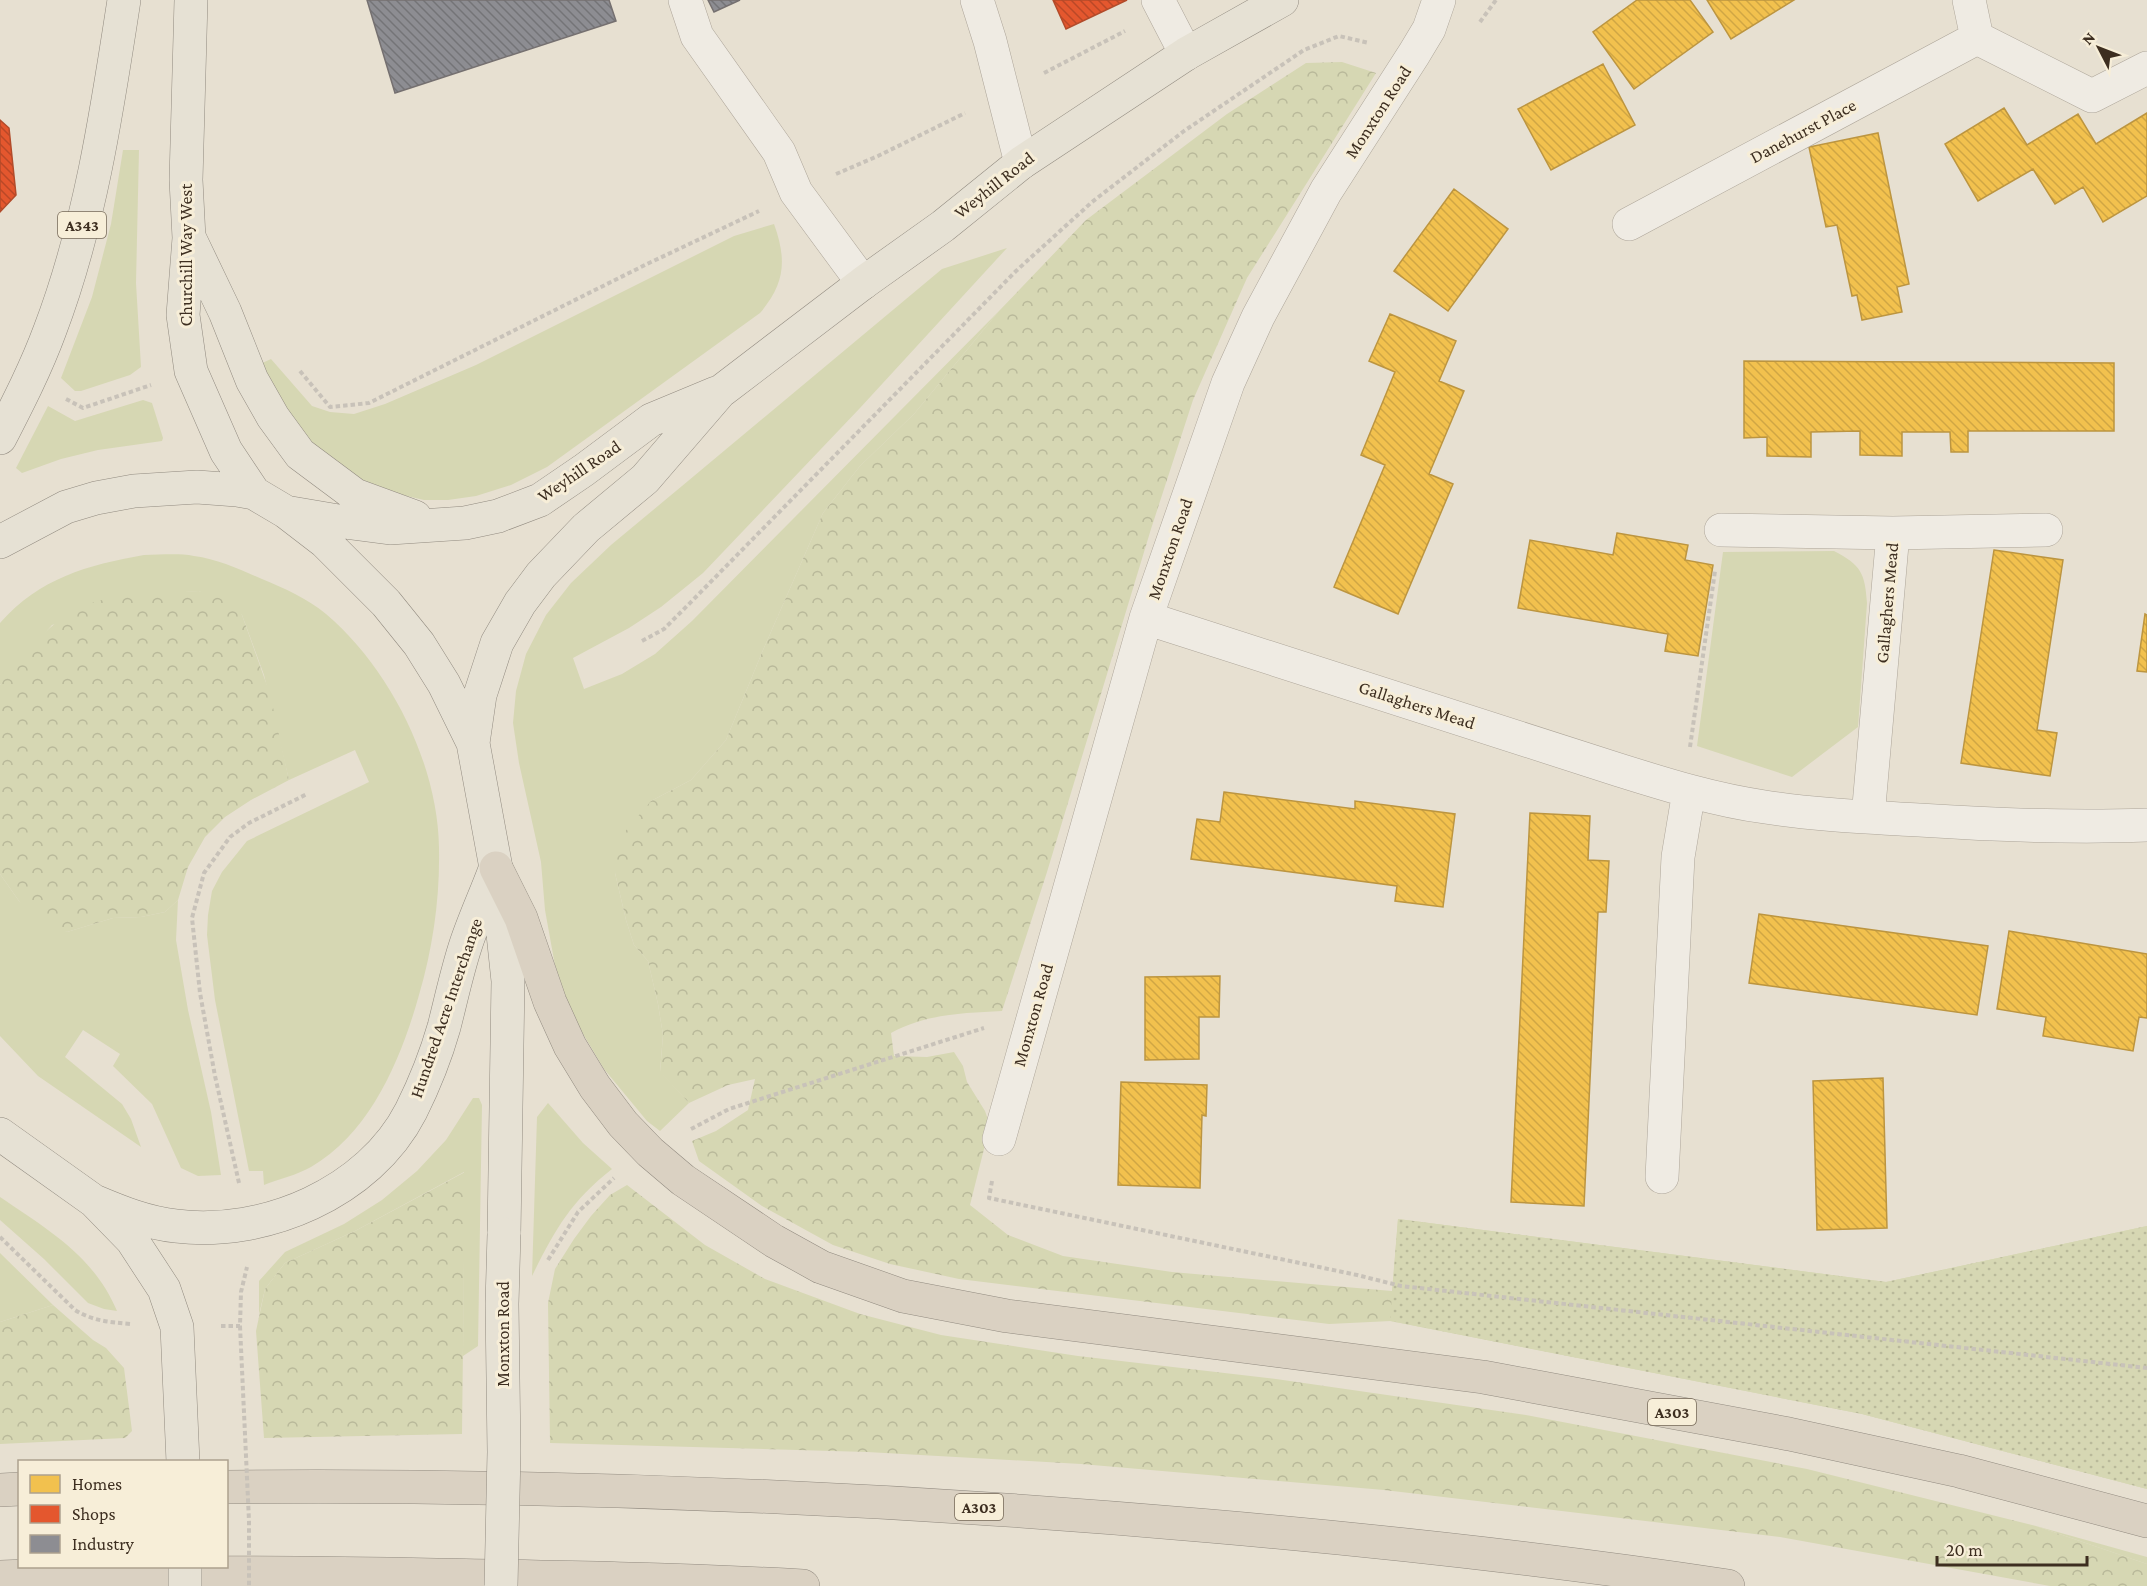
<svg xmlns="http://www.w3.org/2000/svg" width="2147" height="1586" viewBox="0 0 2147 1586" font-family="'Crimson Pro',serif">
  <defs>
    <pattern id="forest-crowns" width="20" height="18" patternUnits="userSpaceOnUse" patternTransform="scale(1.5)"><rect width="20" height="18" fill="#d6d7b3"/><path d="M2 6a3 3 0 1 1 6 0M12 15a3 3 0 1 1 6 0" fill="none" stroke="#b9b99a"/></pattern>
    <pattern id="park-dots" width="8" height="8" patternUnits="userSpaceOnUse" patternTransform="scale(1.5)"><rect width="8" height="8" fill="#d6d7b3"/><path d="M2 2h.1M6 6h.1" fill="none" stroke="#b9b99a" stroke-width="1.8" stroke-linecap="round"/></pattern>
    <pattern id="homes-back-hatch" width="6" height="6" patternUnits="userSpaceOnUse" patternTransform="scale(1.5)"><rect width="6" height="6" fill="#f2c14e"/><path d="M-1 5l2 2M0 0l6 6M5-1l2 2" fill="none" stroke="#d0a644"/></pattern>
    <pattern id="shops-back-hatch" width="6" height="6" patternUnits="userSpaceOnUse" patternTransform="scale(1.5)"><rect width="6" height="6" fill="#e4572e"/><path d="M-1 5l2 2M0 0l6 6M5-1l2 2" fill="none" stroke="#ba4827"/></pattern>
    <pattern id="industry-back-hatch" width="6" height="6" patternUnits="userSpaceOnUse" patternTransform="scale(1.5)"><rect width="6" height="6" fill="#8d8d92"/><path d="M-1 5l2 2M0 0l6 6M5-1l2 2" fill="none" stroke="#747477"/></pattern>
  </defs>
  <rect width="100%" height="100%" fill="#e7e0d1"/>
  <!-- grass -->
  <path fill="#d6d7b3" d="M123,150h16l-3,133 5,84 -11,8 -49,16h-6l-14,-13 31,-81 19,-73z
    M774,224c13,36 11,60 -14,89l-213,154 -36,18 -35,11 -28,4h-24l-30,-7 -50,-20 -49,-46 -37,-62 13,-6 41,47 18,6 24,2 31,-10 91,-39 258,-129z
    M1007,248l-147,160 -157,165 -42,34 -32,21 -56,30 11,31 38,-15 33,-20 37,-33 307,-310 -85,103 -54,52 -37,47 -60,137 -37,90 -35,40 -40,21 -36,72 11,47 8,25 14,16 10,43 5,31 -3,36 29,32 -29,28 -13,-10 -43,-52 -31,-52 -17,-46 -11,-61 -4,-48 -22,-99 -6,-40 3,-32 10,-37 20,-39 25,-32 40,-38 71,-59 260,-217z
    M143,400l9,3 11,35 -1,3 -64,9 -37,9 -39,14 -6,-5 32,-62 27,15z
    M1834,551c27,14 31,22 33,52l-9,124 -66,50 -95,-31 26,-194z
    M144,555c16,0 34,-2 50,1 24,3 47,14 68,23 22,9 46,20 64,35 64,54 112,150 113,234 1,50 -6,99 -20,147 -18,64 -48,137 -108,172 -14,8 -32,12 -47,18l-1,-14h-14l-34,-171 -8,-65 1,-20 4,-24 10,-19 25,-31 122,-59 -14,-32 -66,30 -25,-105 -22,-60 -43,-24 -53,4 -94,30 -52,60v-62c40,-45 87,-58 144,-68z
    M0,874l19,27 48,31 46,-14 28,-1 24,-5 13,-12 -2,40 12,70 23,102 10,63 -23,1 -17,-8 -29,-64 -39,-38 7,-12 -37,-24 -18,27 57,47 9,15 10,28 -103,-71 -38,-40z
    M473,1098h6l3,7 -4,241 -15,10 1,-184 -109,59 -70,32 -20,26 -6,26v-34l26,-29 59,-28 38,-24 35,-29 29,-31z
    M548,1103l35,40 29,26c-42,33 -57,61 -80,107l5,-159z
    M0,1197c47,32 94,59 117,114l-13,-2 -16,-6 -44,-44 -44,-39z
    M0,1253l53,52 -53,17z
    M2036,1526l111,31v7z"/>
  <!-- forest -->
  <path fill="url(#forest-crowns)" d="M1342,62l34,11 -129,205 -54,122 -42,129 -104,343 -45,139c-38,2 -77,3 -111,22l3,23 33,1 27,-5 9,14 4,16 18,29 5,14 -20,80 38,30 55,21 109,16 220,19 6,-72 488,63 261,-56v263l-285,-75 -471,-93 -62,3 -370,-45 -69,-15 -57,-19 -71,-39 -63,-45 -7,-20 24,-10 32,-21 7,-31 -27,6 -39,18 -29,-31 3,-37 -5,-31 -10,-43 -14,-16 -8,-25 -11,-47 2,-32 34,-40 40,-21 35,-40 37,-90 60,-137 37,-47 54,-52 85,-103 87,-91 141,-106 79,-51z
    M199,591l29,10 14,14 28,79 19,86 -38,20 -26,17 -20,20 -17,30 -10,33 -13,12 -24,5 -28,1 -46,14 -23,-9 -25,-22 -19,-27v-189c19,-27 52,-67 84,-79 33,-14 79,-13 115,-15z
    M465,1172l-3,262 -198,4 -8,-107 9,-42 20,-26 70,-32z
    M627,1185l78,60 60,34 95,35 81,21 137,21 198,23 250,36 281,54 229,57 111,38v22h-97l-270,-49 -396,-47 -303,-26 -214,-12 -317,-9 -2,-140 7,-34 19,-30 17,-23 19,-21z
    M53,1305l40,35 13,8 18,20 8,63 -7,7 -125,6v-122z"/>
  <!-- park -->
  <path fill="url(#park-dots)" d="M1398,1219l488,63 261,-56v263l-285,-75 -472,-93z"/>
  <!-- homes -->
  <path fill="url(#homes-back-hatch)" stroke="#bc9540" stroke-width="1.5" d="M1637,0h53l23,32 -79,57 -41,-57z
    M1707,0h87l-63,39z
    M1603,64l32,61 -84,45 -33,-61z
    M2004,108l23,37 51,-31 18,30 51,-31v83l-44,26 -20,-35 -28,17 -22,-35 -55,32 -33,-57z
    M1878,133l31,151 -12,3 5,25 -40,8 -5,-25 -5,1 -15,-71 -11,2 -17,-80z
    M1454,189l54,40 -60,82 -54,-40z
    M1390,314l66,27 -17,40 25,10 -35,83 24,10 -55,130 -64,-27 51,-122 -24,-10 34,-83 -26,-11z
    M1744,361l370,2v68h-146v21h-17l-1,-20h-48v24l-42,-1v-24l-49,1v25l-44,-1v-19l-23,1z
    M1617,533l71,12 -3,15 28,5 -15,91 -33,-5 3,-17 -150,-26 12,-68 83,15z
    M1994,550l69,10 -26,170 20,3 -7,43 -89,-13z
    M2145,614l2,1v57l-10,-1z
    M1224,792l131,17v-8l100,13 -12,93 -48,-6 2,-15 -206,-27 6,-40 23,3z
    M1530,813l60,3 -2,44 21,1 -3,51h-8l-14,294 -73,-4z
    M1759,914l229,32 -11,69 -228,-32z
    M2009,931l138,23v64l-8,-1 -6,34 -90,-15 3,-19 -49,-8z
    M1220,976l-1,41h-20v42l-54,1v-83z
    M1883,1078l4,150 -70,2 -4,-149z
    M1121,1082l86,3 -1,31 -4,-1 -2,73 -82,-3z"/>
  <!-- shops -->
  <path fill="url(#shops-back-hatch)" stroke="#b24b2a" stroke-width="1.5" d="M1053,0h74l-61,29z
    M0,120l9,8 7,67 -16,17z"/>
  <!-- industry -->
  <path fill="url(#industry-back-hatch)" stroke="#757070" stroke-width="1.5" d="M367,0h242l7,21 -221,72z
    M708,0h32l-26,12z"/>
  <g fill="none" stroke-linecap="round" stroke-linejoin="round">
    <!-- minor casing -->
    <g stroke="#ada599" stroke-width="34">
      <path id="minor" d="M685,0l12,36 82,116 17,40 67,91
        M977,0l13,41 31,122
        M1158,0l28,54
        M1969,0l8,38
        M1629,224l348,-186 115,58 55,-28
        M1721,530l172,3 153,-3
        M1146,618l473,152c48,15 96,30 146,37 51,8 103,10 154,13 76,5 152,8 228,5
        M1868,817l25,-284
        M999,1139l147,-521 82,-235 30,-66 68,-126 88,-137 15,-25 10,-29
        M1662,1177l16,-320 11,-66"/>
    </g>
    <!-- major casing -->
    <g stroke="#928b80" stroke-width="34">
      <path id="major" d="M191,0l-5,180 3,58 -6,77 8,56 35,80 28,42
        M190,239l35,73 27,68 21,37 27,37 55,41 60,22
        M0,438c18,-35 36,-70 50,-108 40,-105 57,-219 74,-330
        M291,513l53,9 46,6 75,-5 33,-7 42,-16 44,-30 67,-50 65,-27
        M0,542l66,-35 30,-9 38,-7 63,-4 40,3 17,3 32,19 39,30 61,61 33,41 25,40 29,59 23,125 12,113 -4,253
        M473,743l7,-48 17,-52 23,-40 21,-28 45,-47 59,-49 75,-87 143,-109 80,-57 78,-63 165,-109 96,-54
        M0,1134l94,67 38,39 32,49 13,38 6,135
        M94,1201c26,11 53,22 82,25 88,11 193,-33 235,-115 13,-26 25,-56 33,-84 7,-27 13,-56 22,-83 8,-24 19,-48 28,-72"/>
    </g>
    <!-- highway casing -->
    <g stroke="#928b80" stroke-width="34">
      <path id="highway" d="M496,868l25,50 29,84 20,44 25,41 28,37 27,28 33,28 91,61 47,26 82,29 104,20 476,61 306,57 170,37 188,50
        M226,1487c329,-3 657,10 984,39 173,15 346,34 518,60
        M0,1490l20,-1
        M0,1577c145,-6 290,-5 436,-2 122,2 244,4 367,11"/>
    </g>
    <!-- path -->
    <path stroke="#c8c2b9" stroke-width="4" stroke-dasharray="4.5 3" stroke-linecap="butt" d="M1480,22l16,-22
      M1044,73l81,-42
      M836,174l42,-18 87,-43
      M300,371l30,36 39,-4 278,-139 112,-53
      M66,399l17,9 68,-23
      M642,641l22,-12 24,-24 328,-334 76,-69 92,-71 120,-81 35,-14 30,7
      M1690,747l25,-176
      M691,1129l38,-20 255,-81
      M992,1181l-3,17 368,77 44,11 746,82
      M239,1183l-24,-107 -15,-83 -8,-75 12,-45 26,-36 19,-14 58,-29
      M0,1237l75,73c18,11 34,12 55,14
      M548,1260l30,-48 36,-34
      M221,1326h19l1,-34 6,-25"/>
    <!-- minor -->
    <use href="#minor" stroke="#efebe3" stroke-width="33"/>
    <!-- major -->
    <use href="#major" stroke="#e6e1d4" stroke-width="33"/>
    <!-- highway -->
    <use href="#highway" stroke="#dad1c2" stroke-width="33"/>
    <!-- major-bridge casing -->
    <g stroke="#928b80" stroke-width="34" stroke-linecap="butt">
      <path id="major-bridge" d="M185,1586v-20
        M501,1586l3,-134 -2,-148 2,-70"/>
    </g>
    <!-- path-bridge -->
    <path stroke="#c8c2b9" stroke-width="4" stroke-dasharray="4.5 3" stroke-linecap="butt" d="M240,1326l9,195v65"/>
    <!-- major-bridge -->
    <use href="#major-bridge" stroke="#e6e1d4" stroke-width="33"/>
  </g>
  <g text-anchor="middle" dominant-baseline="central" stroke-width="6" stroke-linejoin="round" paint-order="stroke">
    <!-- shield labels -->
    <g fill="#f7eed8" stroke="#756857" stroke-width="1.5">
      <rect x="58" y="212" width="48" height="26" rx="4.5"/>
      <rect x="1648" y="1399" width="48" height="26" rx="4.5"/>
      <rect x="955" y="1494" width="48" height="26" rx="4.5"/>
    </g>
    <g font-size="16" font-weight="bold" fill="#3d2e20">
      <text x="82" y="225">A343</text>
      <text x="1672" y="1412">A303</text>
      <text x="979" y="1507">A303</text>
    </g>
    <!-- street labels -->
    <g font-size="18" fill="#3d2e20" stroke="#f7eed8">
      <text transform="translate(1378 112) rotate(-57)">Monxton Road</text>
      <text transform="translate(1803 131) rotate(-28)">Danehurst Place</text>
      <text transform="translate(994 185) rotate(-38)">Weyhill Road</text>
      <text transform="translate(186 255) rotate(-90)">Churchill Way West</text>
      <text transform="translate(579 471) rotate(-34)">Weyhill Road</text>
      <text transform="translate(1170 549) rotate(-71)">Monxton Road</text>
      <text transform="translate(1887 603) rotate(-85)">Gallaghers Mead</text>
      <text transform="translate(1417 705) rotate(18)">Gallaghers Mead</text>
      <text transform="translate(446 1008) rotate(-71)">Hundred Acre Interchange</text>
      <text transform="translate(1033 1015) rotate(-74)">Monxton Road</text>
      <text transform="translate(503 1334) rotate(-90)">Monxton Road</text>
    </g>
  </g>
  <!-- legend -->
  <rect x="18" y="1460" width="210" height="108" fill="#f7eed8" stroke="#ada18e" stroke-width="1.5"/>
  <rect x="30" y="1475" width="30" height="18" fill="#f2c14e" stroke="#ada18e" stroke-width="1.5"/>
  <text x="72" y="1490" font-size="18" fill="#3d2e20">Homes</text>
  <rect x="30" y="1505" width="30" height="18" fill="#e4572e" stroke="#ada18e" stroke-width="1.5"/>
  <text x="72" y="1520" font-size="18" fill="#3d2e20">Shops</text>
  <rect x="30" y="1535" width="30" height="18" fill="#8d8d92" stroke="#ada18e" stroke-width="1.5"/>
  <text x="72" y="1550" font-size="18" fill="#3d2e20">Industry</text>
  <!-- north arrow -->
  <g transform="translate(2099 48) rotate(312)" stroke="#f7eed8" stroke-width="4.5" paint-order="stroke">
  <path d="M0-4.5L10 22L0 15L-10 22Z" fill="#3d2e20"/>
  <text y="-9" font-size="16" font-weight="bold" text-anchor="middle" fill="#3d2e20">N</text>
  </g>
  <!-- scale -->
  <path d="M1937 1556v9h150v-9" fill="none" stroke="#3d2e20" stroke-width="3"/>
  <text x="1946" y="1556" font-size="18" fill="#3d2e20" stroke="#f7eed8" stroke-width="4.5" paint-order="stroke">20 m</text>
</svg>
